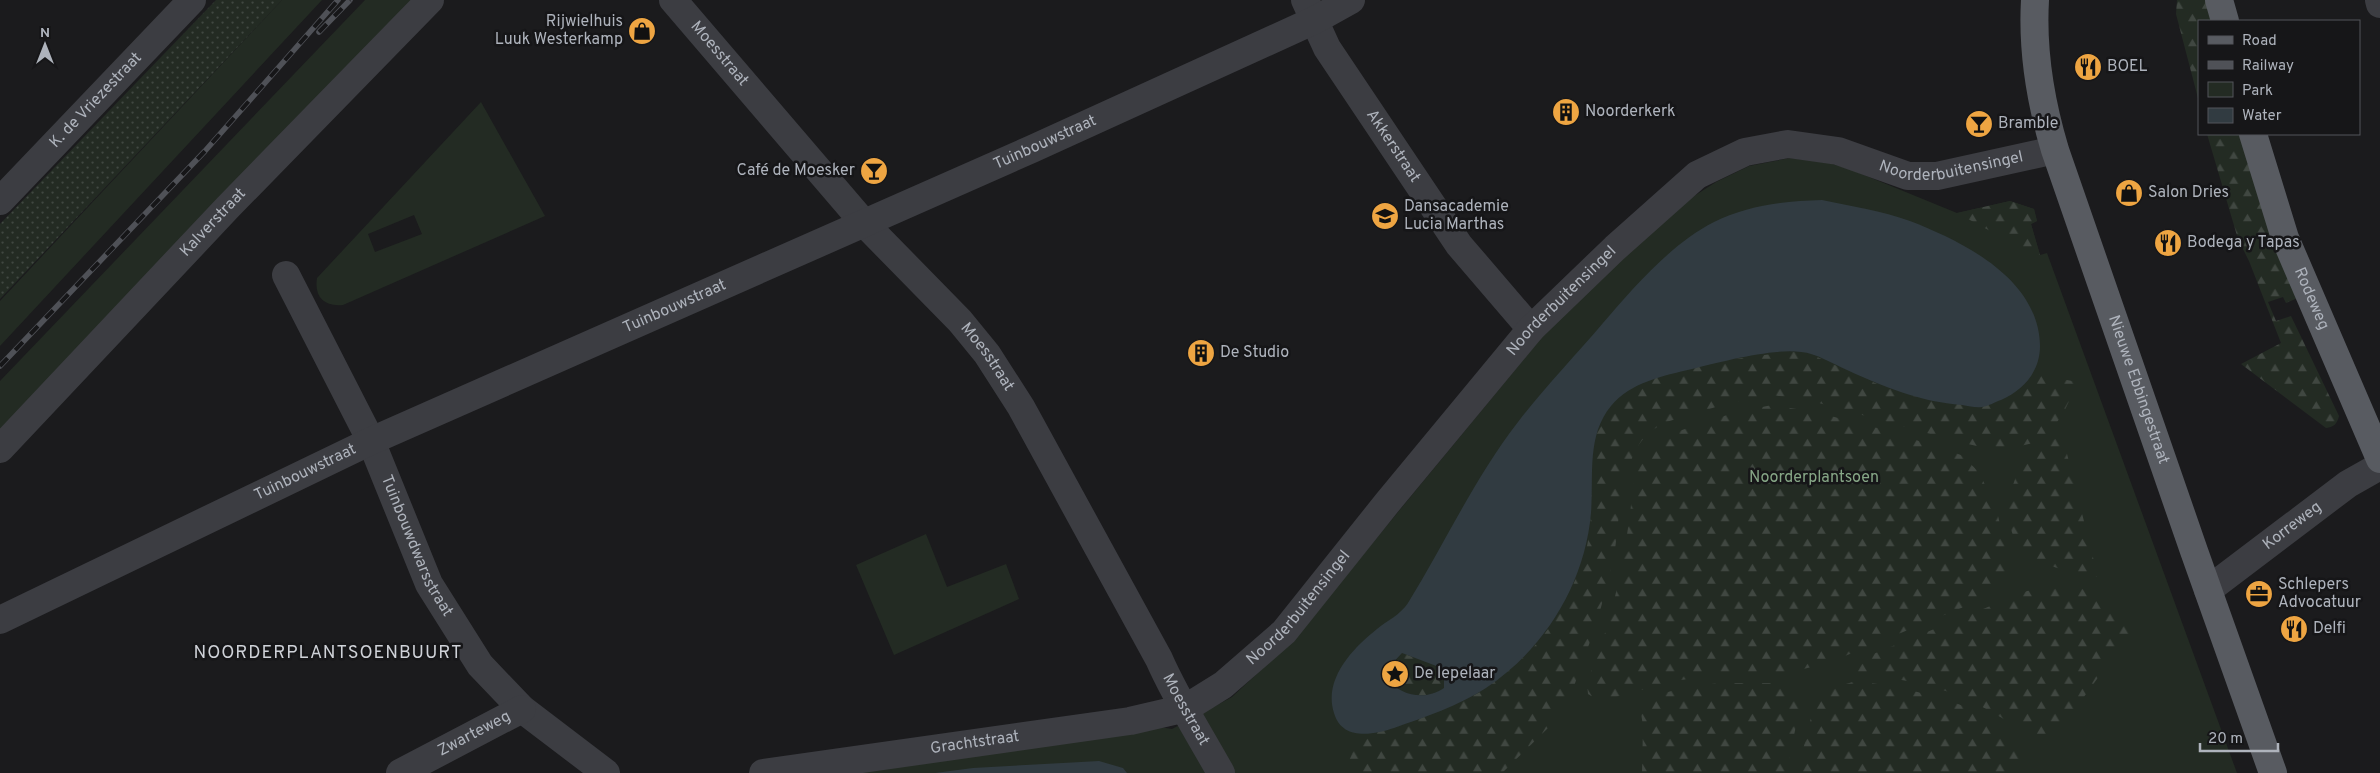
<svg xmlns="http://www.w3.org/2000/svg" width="2380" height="773" viewBox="0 0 2380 773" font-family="Overpass,sans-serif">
  <defs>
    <pattern id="forest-firs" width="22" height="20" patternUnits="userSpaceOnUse" patternTransform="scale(1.25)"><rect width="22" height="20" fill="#232b23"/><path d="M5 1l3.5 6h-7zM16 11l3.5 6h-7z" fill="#404741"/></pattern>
    <pattern id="garden-dots" width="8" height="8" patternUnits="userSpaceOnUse" patternTransform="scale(1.25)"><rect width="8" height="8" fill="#232b23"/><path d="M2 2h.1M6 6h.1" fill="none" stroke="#404741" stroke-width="1.8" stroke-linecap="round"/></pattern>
  </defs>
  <rect width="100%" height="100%" fill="#1b1b1d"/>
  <!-- green -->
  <path fill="#232b23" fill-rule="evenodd" d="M282,0h40l-322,346v-45z
    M365,0h50l-415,434v-53z
    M481,102l64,114 -202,89c-19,2 -29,-8 -26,-27zM414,215l8,19 -47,18 -7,-18z
    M1790,158l39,5 18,5 110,45 53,-12 24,8 3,12 -6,3 9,31 7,-2 190,520h-1428l351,-46 12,2 60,-32 59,-55 251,-305 57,-61 86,-74 31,-20 33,-16z
    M926,534l21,53 59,-23 13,35 -125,56 -38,-90z"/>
  <!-- forest -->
  <path fill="url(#forest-firs)" d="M2177,0h36l5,21h-19v81l-23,-88z
    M2207,134h39l54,163 -14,6 -3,-6 -15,5 8,19 15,-5 48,100c-2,8 -5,11 -13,12l-85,-64 40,-21 -32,-82 -11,-22z
    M2010,201l24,8 3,12 -6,3 9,31 -11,-3 -72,-39z
    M1788,352h18l78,35 140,-1 9,-12 45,8 -15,32 -12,16 -18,13 -34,8 -40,-9 -140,-39 -46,-8 -44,8 -66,20 -16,11 -10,13 -14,32 -8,71 -7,32 -12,43 -22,61 -26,42 -46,45h-158l16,-39c19,-1 36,-7 55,-14 22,-7 45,-17 65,-28 9,-5 16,-13 24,-19 8,-7 19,-14 26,-22 27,-28 47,-68 57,-105 11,-44 -7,-98 21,-137 28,-40 133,-51 180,-57z
    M1772,405l43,7 74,19 72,24 18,17 18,39 10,45v19l-7,12 -17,12 -155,64 -41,10 -60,1 -54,7 -64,18h-13l-8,-5 -1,-10c9,-28 21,-55 27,-83 7,-28 12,-58 16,-87 4,-32 3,-51 28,-76l75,-25z
    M2062,434l36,143c-22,-4 -50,-9 -69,-22 -25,-16 -24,-56 -12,-80 8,-17 30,-30 45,-41z
    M2069,585c30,7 50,25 73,44l-29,28 -67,92c-25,-20 -51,-37 -80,-50 -34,-16 -72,-20 -108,-27l-2,-8 5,-5 166,-68z
    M1402,653l37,14 5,7v14c-19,13 -43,8 -57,-9l2,-12z
    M1857,681c44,6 143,23 163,68 4,10 6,15 -2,24h-221l18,-71c13,-13 25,-17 42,-21z
    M1720,683h53l20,9 7,15 -14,66h-144l1,-47 -4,-26 47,-13z"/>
  <!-- garden -->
  <path fill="url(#garden-dots)" d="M216,0h66l-282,299v-75z"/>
  <!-- water -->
  <path fill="#313b41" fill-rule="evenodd" d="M1822,200c29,6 60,11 88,21 54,21 129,58 130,125 0,26 -17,44 -39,54 -6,2 -12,6 -19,7 -6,1 -13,-1 -20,-2 -41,-3 -78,-18 -115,-35 -14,-6 -31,-17 -46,-18 -28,-4 -81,10 -109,17 -29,7 -61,13 -81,37 -25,30 -17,71 -20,107 -6,70 -46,136 -105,175 -28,18 -61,29 -92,40 -21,7 -52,13 -60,-15 -11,-34 19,-65 43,-84 11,-9 23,-14 31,-26 37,-60 66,-124 110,-181 26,-34 57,-66 85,-99 30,-35 69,-80 111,-101 34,-17 70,-21 108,-22zM1402,653l37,14 5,7v14c-19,13 -43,8 -57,-9l2,-12z
    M1099,761l24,7 4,5h-192l38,-5z"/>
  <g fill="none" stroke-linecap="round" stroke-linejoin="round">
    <!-- minor -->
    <g stroke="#3c3d42" stroke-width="28">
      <path id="s1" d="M673,0l191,223 96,98 27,33 34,53 138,252c17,39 41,76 62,114"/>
      <path id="s2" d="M1305,0l22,48 132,197 72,84"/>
      <path d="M2379,0l1,4"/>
      <path id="s3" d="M0,201l192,-201"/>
      <path id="s4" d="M286,275l85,166 58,143 51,81 42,44 84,64"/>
      <path id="s5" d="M0,449l228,-242 202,-207"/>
      <path id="s6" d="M2208,590l140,-106 32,-18"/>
      <path id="s7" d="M0,620l371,-179 661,-292 283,-129 36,-20"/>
      <path id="s8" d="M400,773l122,-64"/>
      <path id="s9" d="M763,773l367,-52 56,-13 37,-23 61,-53 103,-129 144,-174 84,-81 82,-73 48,-23 43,-8 50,7 70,25h29l118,-26"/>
    </g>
    <!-- major -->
    <g stroke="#585b61" stroke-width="28">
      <path id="s10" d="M2035,0c-3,52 5,100 20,150l139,401 79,222"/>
      <path d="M2219,0l6,21"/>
      <path id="s11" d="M2253,134l32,104 95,221"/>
    </g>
    <!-- rail casing -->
    <g stroke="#4f5157" stroke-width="5.5">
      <path id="rail" d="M319,32l31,-32
        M0,366l205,-215 133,-151"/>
    </g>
    <!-- rail -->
    <use href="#rail" stroke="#161618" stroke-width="4" stroke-dasharray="11" stroke-linecap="butt"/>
  </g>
  <!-- icons -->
  <defs>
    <g id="shop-disc" transform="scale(1.4375)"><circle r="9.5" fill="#eea542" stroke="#161618"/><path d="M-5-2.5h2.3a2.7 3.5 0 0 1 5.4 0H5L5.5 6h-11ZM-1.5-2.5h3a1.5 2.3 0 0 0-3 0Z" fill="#111"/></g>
    <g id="restaurant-disc" transform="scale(1.4375)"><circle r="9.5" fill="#eea542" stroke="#161618"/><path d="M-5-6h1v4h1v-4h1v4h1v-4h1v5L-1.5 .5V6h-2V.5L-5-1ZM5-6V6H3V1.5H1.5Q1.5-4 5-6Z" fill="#111"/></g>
    <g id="building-disc" transform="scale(1.4375)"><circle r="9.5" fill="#eea542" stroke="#161618"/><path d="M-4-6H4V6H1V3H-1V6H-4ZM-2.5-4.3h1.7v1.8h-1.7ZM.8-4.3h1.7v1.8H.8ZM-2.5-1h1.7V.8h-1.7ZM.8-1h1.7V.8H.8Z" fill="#111"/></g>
    <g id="bar-disc" transform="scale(1.4375)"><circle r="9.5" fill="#eea542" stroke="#161618"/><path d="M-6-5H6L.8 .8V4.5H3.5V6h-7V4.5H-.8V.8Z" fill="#111"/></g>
    <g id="university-disc" transform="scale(1.4375)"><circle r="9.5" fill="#eea542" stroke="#161618"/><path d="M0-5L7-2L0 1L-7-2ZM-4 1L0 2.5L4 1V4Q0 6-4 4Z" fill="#111"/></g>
    <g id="office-disc" transform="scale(1.4375)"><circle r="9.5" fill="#eea542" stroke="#161618"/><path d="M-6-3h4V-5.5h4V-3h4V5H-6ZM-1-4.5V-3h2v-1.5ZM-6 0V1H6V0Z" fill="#111"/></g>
    <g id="sight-disc" transform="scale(1.4375)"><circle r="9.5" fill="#eea542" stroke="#161618"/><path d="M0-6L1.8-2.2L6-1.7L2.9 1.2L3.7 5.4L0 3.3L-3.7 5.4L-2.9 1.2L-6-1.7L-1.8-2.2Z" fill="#111"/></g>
  </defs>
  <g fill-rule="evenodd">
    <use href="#shop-disc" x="642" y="31"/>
    <use href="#restaurant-disc" x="2088" y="67"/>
    <use href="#building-disc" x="1566" y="112"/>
    <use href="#bar-disc" x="1979" y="124"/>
    <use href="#bar-disc" x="874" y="171"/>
    <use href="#shop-disc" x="2129" y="193"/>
    <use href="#university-disc" x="1385" y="216"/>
    <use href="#restaurant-disc" x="2168" y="243"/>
    <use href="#building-disc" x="1201" y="353"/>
    <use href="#office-disc" x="2259" y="594"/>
    <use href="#restaurant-disc" x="2294" y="629"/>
    <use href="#sight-disc" x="1395" y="674"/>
  </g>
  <g text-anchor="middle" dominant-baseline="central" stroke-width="5" stroke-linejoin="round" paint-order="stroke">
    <!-- poi labels -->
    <g font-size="16" fill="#aeb3bc" stroke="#161618" text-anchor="start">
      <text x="623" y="22" text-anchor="end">Rijwielhuis<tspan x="623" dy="18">Luuk Westerkamp</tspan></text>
      <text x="2107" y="67">BOEL</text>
      <text x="1585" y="112">Noorderkerk</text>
      <text x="1998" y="124">Bramble</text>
      <text x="855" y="171" text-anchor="end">Café de Moesker</text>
      <text x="2148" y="193">Salon Dries</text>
      <text x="1404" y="207">Dansacademie<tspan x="1404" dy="18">Lucia Marthas</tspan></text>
      <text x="2187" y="243">Bodega y Tapas</text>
      <text x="1220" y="353">De Studio</text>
      <text x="2278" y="585">Schlepers<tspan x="2278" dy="18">Advocatuur</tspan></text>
      <text x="2313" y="629">Delfi</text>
      <text x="1414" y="674">De lepelaar</text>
    </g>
    <!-- street labels -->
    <g font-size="16" fill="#aeb3bc" stroke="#161618">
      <text stroke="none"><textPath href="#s1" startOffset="71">Moesstraat</textPath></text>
      <text stroke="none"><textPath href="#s3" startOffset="139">K. de Vriezestraat</textPath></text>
      <text stroke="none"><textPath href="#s7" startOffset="1149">Tuinbouwstraat</textPath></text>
      <text stroke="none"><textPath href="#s2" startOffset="171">Akkerstraat</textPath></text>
      <text stroke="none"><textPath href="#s9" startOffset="1435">Noorderbuitensingel</textPath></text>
      <text stroke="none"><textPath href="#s5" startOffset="311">Kalverstraat</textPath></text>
      <text stroke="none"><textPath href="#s11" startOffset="175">Rodeweg</textPath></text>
      <text stroke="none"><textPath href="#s9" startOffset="985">Noorderbuitensingel</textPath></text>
      <text stroke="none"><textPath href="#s7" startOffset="744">Tuinbouwstraat</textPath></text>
      <text stroke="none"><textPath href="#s1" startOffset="476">Moesstraat</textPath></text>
      <text stroke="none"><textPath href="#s10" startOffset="406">Nieuwe Ebbingestraat</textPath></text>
      <text stroke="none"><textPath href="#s7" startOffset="339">Tuinbouwstraat</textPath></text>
      <text stroke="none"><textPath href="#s6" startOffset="106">Korreweg</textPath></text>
      <text stroke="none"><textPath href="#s4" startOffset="301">Tuinbouwdwarsstraat</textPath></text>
      <text stroke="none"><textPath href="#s9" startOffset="580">Noorderbuitensingel</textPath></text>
      <text stroke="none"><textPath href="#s1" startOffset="881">Moesstraat</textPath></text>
      <text stroke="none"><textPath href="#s8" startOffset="84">Zwarteweg</textPath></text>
      <text stroke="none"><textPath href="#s9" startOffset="214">Grachtstraat</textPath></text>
    </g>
    <!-- park labels -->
    <g font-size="16" fill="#86a686" stroke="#161618">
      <text x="1814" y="478">Noorderplantsoen</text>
    </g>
    <!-- neighbourhood labels -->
    <g font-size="18" letter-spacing="1" fill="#cfd2d8" stroke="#161618">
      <text x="328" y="653">NOORDERPLANTSOENBUURT</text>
    </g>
  </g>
  <!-- legend -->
  <rect x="2198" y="20" width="162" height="115" fill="#161618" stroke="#53555a"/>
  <rect x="2208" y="36" width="25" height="8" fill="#585b61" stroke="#53555a"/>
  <text x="2242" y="45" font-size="15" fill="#aeb3bc">Road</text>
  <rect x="2208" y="61" width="25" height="8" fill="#4f5157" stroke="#53555a"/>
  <text x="2242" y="70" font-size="15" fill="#aeb3bc">Railway</text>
  <rect x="2208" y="82" width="25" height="15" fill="#232b23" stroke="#53555a"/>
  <text x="2242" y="95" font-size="15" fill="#aeb3bc">Park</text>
  <rect x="2208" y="108" width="25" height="15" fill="#313b41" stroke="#53555a"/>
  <text x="2242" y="120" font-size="15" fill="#aeb3bc">Water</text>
  <!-- north arrow -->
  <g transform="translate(45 45)" stroke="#161618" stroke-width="4" paint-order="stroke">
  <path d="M0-4L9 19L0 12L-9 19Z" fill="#aeb3bc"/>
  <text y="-8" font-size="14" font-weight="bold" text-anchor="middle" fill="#aeb3bc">N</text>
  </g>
  <!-- scale -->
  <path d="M2200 743v8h78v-8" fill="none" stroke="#aeb3bc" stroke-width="2.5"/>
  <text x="2208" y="743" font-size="15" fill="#aeb3bc" stroke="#161618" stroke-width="4" paint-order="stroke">20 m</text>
</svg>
